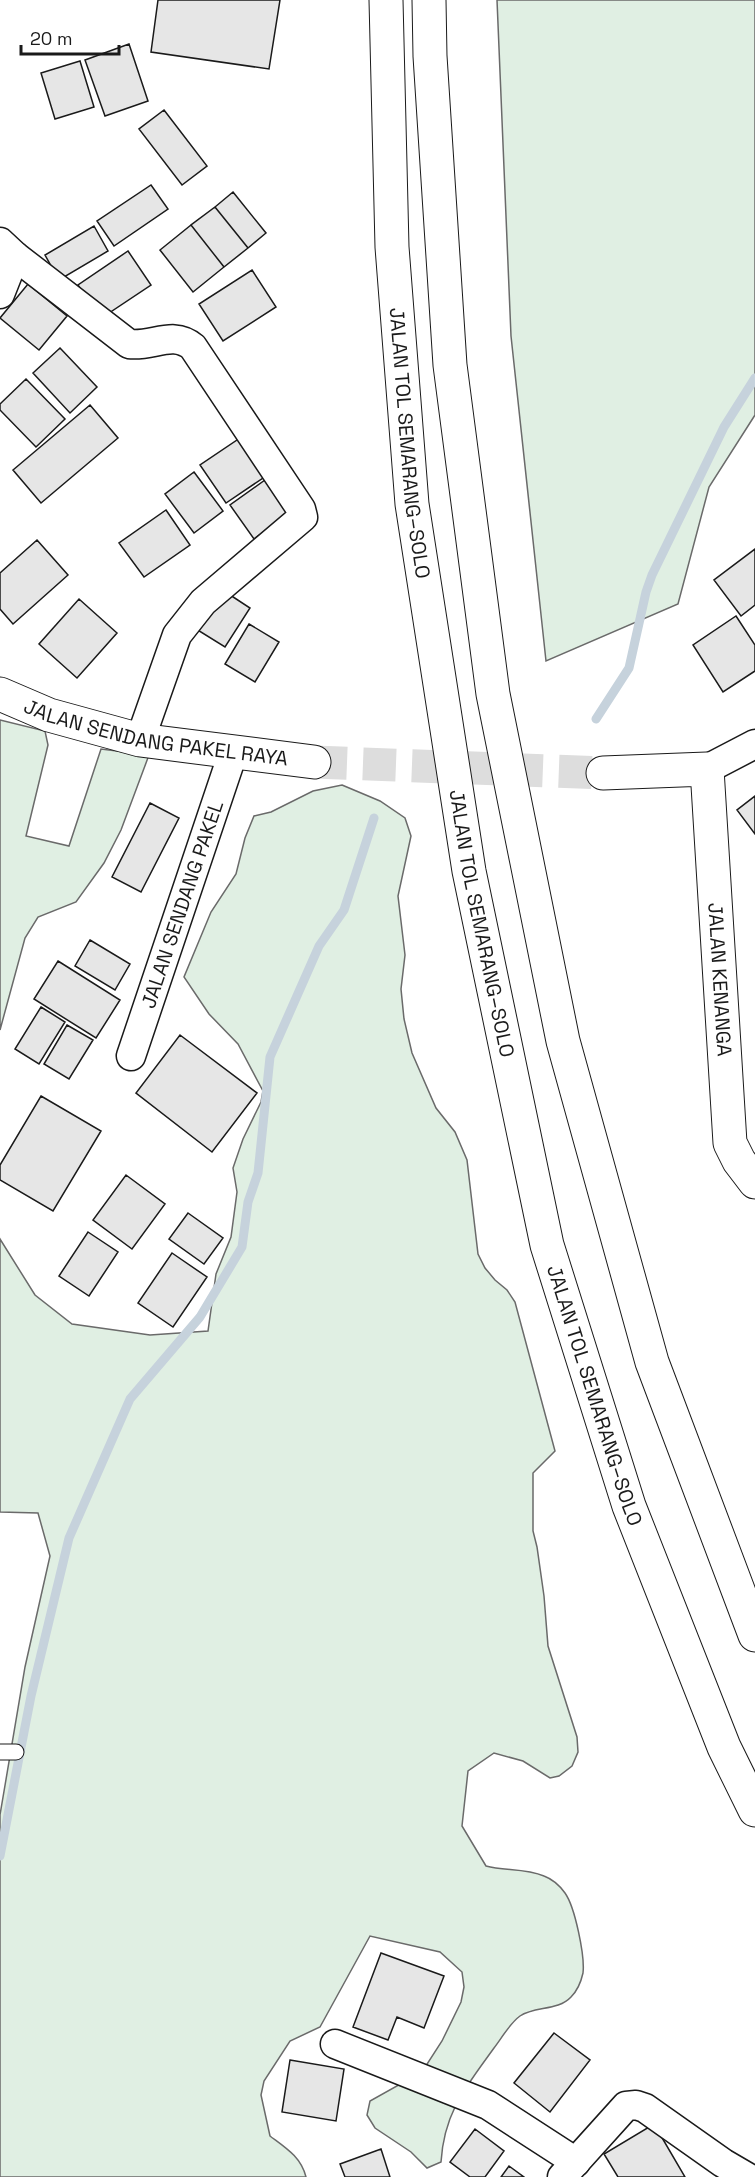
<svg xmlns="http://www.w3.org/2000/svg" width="755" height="2177" viewBox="0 0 755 2177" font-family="'Space Grotesk',sans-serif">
  <rect width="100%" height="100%" fill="#fff"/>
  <!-- green -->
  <path fill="#e0efe3" stroke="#6a6a6a" stroke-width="1.5" d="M497,0h258v415l-46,72 -31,117 -132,57 -35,-325z
    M0,720l45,11 3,14 -22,91 43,10 32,-97 48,6 -28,75 -17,33 -28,39 -38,15 -13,21 -25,92z
    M342,785l38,16 25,17 6,18 -13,60 7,59 -4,34 3,30 8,34 24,55 19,24 12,28 11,94 7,14 10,12 12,10 8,12 40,149 -22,22v58l4,16 7,49 4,50 29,91 1,15 -6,14 -13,10 -9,2 -27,-17 -29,-8 -26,18 -6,55 24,40c18,5 39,2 58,10 8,3 16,10 21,17 10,14 20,63 18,80 -2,9 -6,18 -12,24 -13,14 -36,9 -51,19 -11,8 -18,22 -26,32 -28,39 -50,64 -53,114l-14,6 -16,-16 -36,-24 -8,-13 3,-14 52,-29 20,-31 19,-39 3,-15 -2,-15 -22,-20 -70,-16 -50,91 -30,14 -26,40 -3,14 9,41c16,12 31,21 36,41h-306v-362l25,-148 25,-111 -12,-43 -38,-1v-273l35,56 37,29 78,11 58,-4 8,-57 15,-37 6,-45 -4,-24 10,-29 18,-37 2,-11 -25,-47 -29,-30 -25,-37 27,-65 25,-38 9,-36 9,-22 17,-4 42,-21z"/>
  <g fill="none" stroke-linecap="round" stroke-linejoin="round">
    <!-- stream -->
    <path stroke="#c6d2dc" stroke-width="9" d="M596,719l33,-51 17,-76 6,-17 72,-148 31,-49
      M0,1856l31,-160 38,-158 61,-139 70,-82 42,-70 6,-45 10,-29 12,-116 49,-111 25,-36 30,-92"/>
  </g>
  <!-- building -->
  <path fill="#e6e6e6" stroke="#1a1a1a" stroke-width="1.5" d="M158,0h122l-11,69 -118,-17z
    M129,44l19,57 -43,15 -20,-56z
    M80,61l14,46 -39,12 -14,-46z
    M164,110l43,56 -25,19 -43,-56z
    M151,185l17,24 -54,37 -17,-25z
    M233,192l33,41 -18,15 -33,-41z
    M215,207l33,41 -24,19 -33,-42z
    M191,225l33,42 -31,25 -33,-42z
    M94,226l14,25 -49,29 -14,-25z
    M128,251l23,34 -51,34 -22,-34z
    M252,270l24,37 -53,34 -24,-37z
    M28,284l39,32 -28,34 -39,-32z
    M60,348l37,39 -27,26 -37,-40z
    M26,379l39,40 -29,28 -36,-37v-6z
    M90,405l28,33 -77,65 -28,-33z
    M243,436l26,38 -43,29 -26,-38z
    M194,472l29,39 -29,22 -29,-39z
    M265,480l24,33 -35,26 -24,-34z
    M166,510l24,35 -46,32 -25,-34z
    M37,540l31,35 -55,49 -13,-15v-36z
    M755,549v56l-14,11 -27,-36z
    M221,589l29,19 -25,39 -29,-18z
    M79,599l38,34 -40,45 -38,-34z
    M736,616l19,29v26l-32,21 -30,-47z
    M249,624l30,18 -24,40 -30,-18z
    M755,796v38l-18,-24z
    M150,803l29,15 -38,74 -29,-15z
    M90,940l40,24 -15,26 -40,-24z
    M58,961l62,39 -24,38 -62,-39z
    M41,1007l24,15 -26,42 -24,-15z
    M67,1025l26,15 -24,39 -25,-15z
    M180,1035l77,58 -45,59 -76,-59z
    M41,1096l60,35 -48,80 -53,-31v-15z
    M126,1175l39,29 -33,45 -39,-29z
    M188,1213l35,25 -19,26 -35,-25z
    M88,1232l30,20 -29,44 -30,-20z
    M172,1253l35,24 -34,50 -35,-24z
    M381,1953l63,23 -20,52 -27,-11 -9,23 -35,-13z
    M554,2033l36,27 -40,52 -36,-29z
    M290,2060l54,9 -8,52 -54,-9z
    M654,2124l31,53h-67l-14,-23z
    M475,2129l29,22 -19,26h-15l-20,-15z
    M381,2149l9,28h-45l-5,-13z
    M509,2166l15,11h-23z"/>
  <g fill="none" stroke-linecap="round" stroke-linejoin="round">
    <!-- tertiary-tunnel -->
    <path stroke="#ddd" stroke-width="33" stroke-dasharray="33 16" stroke-linecap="butt" d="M314,762l289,11"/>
    <!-- service casing -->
    <g stroke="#1a1a1a" stroke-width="17">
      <path id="service" d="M0,1752h16"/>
    </g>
    <!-- minor casing -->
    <g stroke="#1a1a1a" stroke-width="31">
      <g id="minor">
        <path d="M0,242l15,14 -15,38"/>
        <path d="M15,256l114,88c24,3 44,-14 64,3l108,162 2,8 -100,85 -26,33 -37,105"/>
        <path d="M707,769l48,-25"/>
        <path id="s1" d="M131,1056l102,-303"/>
        <path d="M335,2044l153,61 88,57"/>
        <path d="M562,2177l64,-71 10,-1 9,3 78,55 24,14"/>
      </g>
    </g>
    <!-- tertiary casing -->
    <g stroke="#1a1a1a" stroke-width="35">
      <g id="tertiary">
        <path id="s2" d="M0,694l49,21 91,25 174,22"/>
        <path id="s3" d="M603,773l104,-4 23,374 9,18 16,21"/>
      </g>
    </g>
    <!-- motorway casing -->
    <g stroke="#1a1a1a" stroke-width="35">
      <g id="motorway">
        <path id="s4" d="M386,0l6,247 20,257 57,367 78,374 82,261 95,241 31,63"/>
        <path d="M429,0l1,56 20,309 43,329 70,347 89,321 103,273"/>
      </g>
    </g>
    <!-- service -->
    <use href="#service" stroke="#fff" stroke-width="15"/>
    <!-- minor -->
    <use href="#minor" stroke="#fff" stroke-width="28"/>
    <!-- tertiary -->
    <use href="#tertiary" stroke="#fff" stroke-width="33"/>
    <!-- motorway -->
    <use href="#motorway" stroke="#fff" stroke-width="33"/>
  </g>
  <g text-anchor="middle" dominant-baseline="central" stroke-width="4.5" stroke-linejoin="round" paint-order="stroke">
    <!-- street labels -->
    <g font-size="20" fill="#1a1a1a" stroke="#fff">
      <text stroke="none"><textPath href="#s4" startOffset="444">JALAN TOL SEMARANG–SOLO</textPath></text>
      <text stroke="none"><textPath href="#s2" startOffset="162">JALAN SENDANG PAKEL RAYA</textPath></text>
      <text stroke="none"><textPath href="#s1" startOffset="160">JALAN SENDANG PAKEL</textPath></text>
      <text stroke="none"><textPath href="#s4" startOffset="930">JALAN TOL SEMARANG–SOLO</textPath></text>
      <text stroke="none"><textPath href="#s3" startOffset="315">JALAN KENANGA</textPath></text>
      <text stroke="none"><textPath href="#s4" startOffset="1416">JALAN TOL SEMARANG–SOLO</textPath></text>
    </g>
  </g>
  <!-- scale -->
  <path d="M21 45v9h98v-9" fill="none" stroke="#1a1a1a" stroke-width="3"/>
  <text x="30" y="45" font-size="18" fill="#1a1a1a" stroke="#ffffff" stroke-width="4.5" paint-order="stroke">20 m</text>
</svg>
